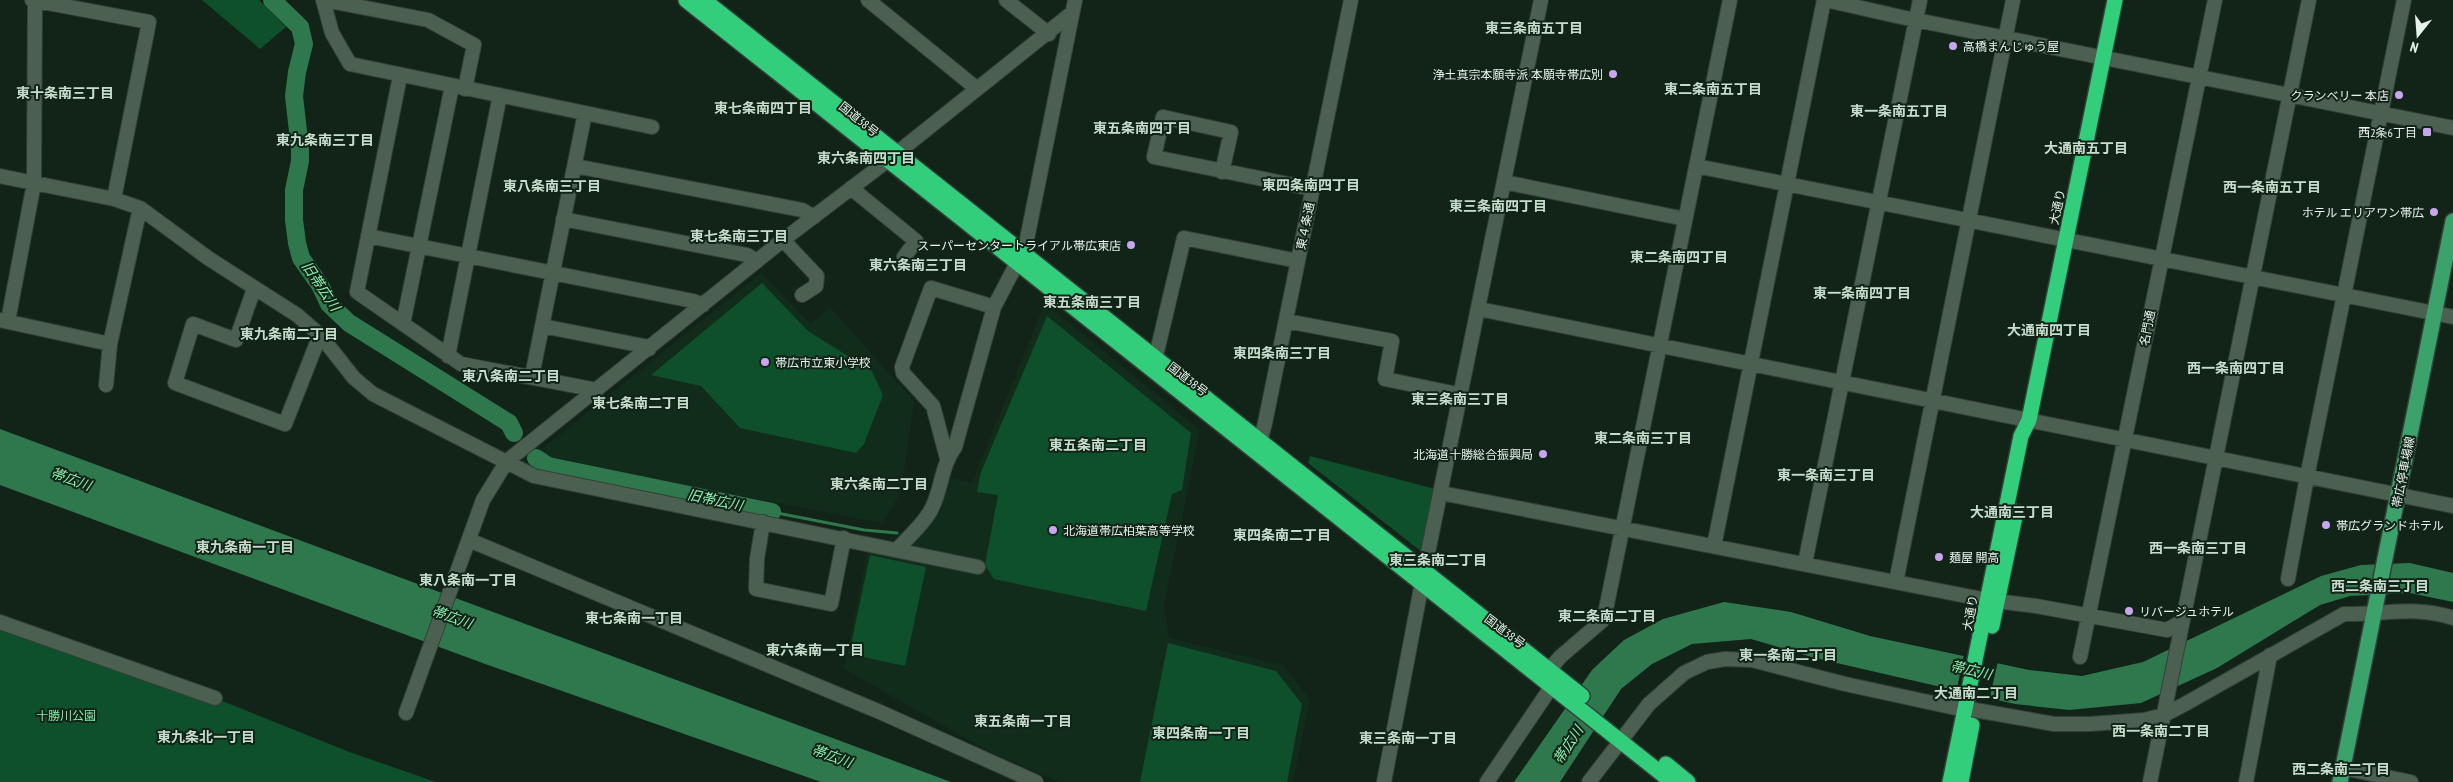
<svg xmlns="http://www.w3.org/2000/svg" width="2453" height="782" viewBox="0 0 2453 782" font-family="'PT Sans Narrow','Noto Sans JP',sans-serif">
  <rect width="100%" height="100%" fill="#122418"/>
  <!-- built -->
  <path fill="#122c1c" d="M761,273l50,51 19,-17 84,94 -13,92 -19,30 -334,-64 -7,-9z
    M1045,303l155,127 -36,176 5,32 114,27 27,35 -17,82h-234l-71,-31 -144,-82 24,-121 34,7 40,-44 6,-33 24,4z"/>
  <!-- green -->
  <path fill="#0e4f2c" d="M202,0h57l27,27 -26,22z
    M762,283l46,48 64,40 11,24 -19,49 -8,9 -116,-25 -39,-42 -50,-11z
    M1047,316l144,117 -9,57 -10,4 -26,117 -152,-32 -9,-14 13,-70 -21,-3 4,-20z
    M1310,456l125,33 -13,63 -114,-89z
    M870,555l56,12 -21,99 -56,-12z
    M0,622l215,76 137,55 84,29h-436z
    M1168,643l108,28 26,33 -15,78h-147z"/>
  <!-- water -->
  <path fill="#2f784d" d="M0,429l951,353h-130l-333,-117 -488,-180z
    M2410,563l43,10v29l-43,-9 -60,3 -30,9 -103,63 -76,35 -72,7 -54,-6 -200,-46 -64,-19 -59,5 -40,20 -31,25 -61,93h-46l78,-112 32,-30 39,-21 61,-17 67,10 79,24 159,34 53,6 61,-14 178,-86 40,-11z"/>
  <!-- pier -->
  <path fill="#122418" d="M1964,654l34,7 -9,40 -33,-8z"/>
  <g fill="none" stroke-linecap="round" stroke-linejoin="round">
    <!-- stream -->
    <path stroke="#2f784d" stroke-width="3" d="M772,512l92,18 33,3"/>
    <!-- river -->
    <path stroke="#2f784d" stroke-width="18" d="M272,0l28,27 4,17 -7,28 -3,24 6,53v12l-6,29v30l3,23 4,15 19,27 9,19 20,19 160,100 5,10
      M536,458l12,8 224,46"/>
    <!-- minor casing -->
    <g stroke="#334037" stroke-width="16">
      <path id="minor" d="M32,0l117,22 -35,177
        M323,0l9,33 18,31 302,63
        M324,0l104,20 46,25 -9,44
        M868,0l108,88
        M1006,0l43,34
        M1826,0l75,17 552,111
        M400,76l-43,216 104,72 136,26
        M575,166l227,44 12,7
        M1696,166l757,151
        M1222,172l9,-40 -68,-15 -9,40 159,32
        M0,176l114,23 26,9 68,50 89,57 23,20 34,43 19,16 161,82 444,91
        M1504,182l181,37
        M851,188l65,53 -12,16
        M563,219l184,36 10,6
        M368,236l325,65 10,4
        M783,240l34,36 -1,10 -14,9
        M1024,254l51,-254
        M254,289l-18,51 -43,-16 -18,59 110,41 35,-89
        M1479,309l974,197
        M0,320l110,24
        M8,321l26,-138 1,-183
        M1286,321l106,20 -7,38 77,16
        M403,324l49,-238
        M542,326l102,20 5,3
        M448,356l52,-261
        M1155,360l29,-122 114,23
        M532,376l53,-263
        M106,385l4,-41 30,-136
        M1255,448l5,-6 5,-19 86,-423
        M947,458l-14,-52 -30,-33 -1,-6 29,-79 63,19
        M1441,493l546,107 49,6 131,24 15,-9
        M763,522l-6,37 -1,30 75,15 13,-66
        M469,540l411,172 156,70
        M1714,546l110,-546
        M897,550c11,-13 28,-27 35,-42 10,-20 9,-42 23,-61l39,-140 23,-44
        M1805,563l115,-563
        M2288,579l19,-102 97,-477
        M1896,582l117,-582
        M0,622l215,76
        M2080,657l135,-657
        M1543,678l17,-21 42,-36 4,-12 124,-609
        M1975,710l79,14h36l54,-4 20,-5 21,-11 159,-90c37,1 74,-9 109,4
        M406,713l77,-213 24,-39 276,-221 104,-79 185,-148
        M2343,768l68,14
        M1384,782l40,-210 117,-572
        M1487,782l71,-105
        M1589,782l60,-78 35,-31 23,-11 18,-3 27,1 93,24 120,26
        M2150,782l159,-782
        M2246,782l24,-127"/>
    </g>
    <!-- major casing -->
    <g stroke="#334037" stroke-width="18">
      <path id="major" d="M2340,782l113,-561"/>
    </g>
    <!-- highway casing -->
    <g stroke="#334037" stroke-width="18">
      <path id="highway" d="M686,0l986,782
        M704,0l878,696
        M1992,626l24,-114
        M1666,764l22,18
        M1950,782l71,-346 8,-16 86,-420
        M1961,782l11,-57"/>
    </g>
    <!-- minor -->
    <use href="#minor" stroke="#4c6052" stroke-width="14"/>
    <!-- major -->
    <use href="#major" stroke="#3ca26b" stroke-width="15"/>
    <!-- highway -->
    <use href="#highway" stroke="#32ce7c" stroke-width="15"/>
  </g>
  <!-- markers -->
  <g fill="#c7a6ef" stroke="#122418" stroke-width="2">
    <circle cx="1953" cy="46" r="5"/>
    <circle cx="1613" cy="74" r="5"/>
    <circle cx="2399" cy="95" r="5"/>
    <rect x="2422" y="127" width="10" height="10" rx="2.5"/>
    <circle cx="2434" cy="212" r="5"/>
    <circle cx="1131" cy="245" r="5"/>
    <circle cx="765" cy="362" r="5"/>
    <circle cx="1543" cy="454" r="5"/>
    <circle cx="2326" cy="525" r="5"/>
    <circle cx="1053" cy="530" r="5"/>
    <circle cx="1939" cy="557" r="5"/>
    <circle cx="2129" cy="611" r="5"/>
  </g>
  <g text-anchor="middle" dominant-baseline="central" stroke-width="4" stroke-linejoin="round" paint-order="stroke">
    <!-- poi labels -->
    <g font-size="12" fill="#e8f3eb" stroke="#122418" text-anchor="start">
      <text x="1963" y="46">高橋まんじゅう屋</text>
      <text x="1603" y="74" text-anchor="end">浄土真宗本願寺派 本願寺帯広別</text>
      <text x="2389" y="95" text-anchor="end">クランベリー 本店</text>
      <text x="2417" y="132" text-anchor="end">西2条6丁目</text>
      <text x="2424" y="212" text-anchor="end">ホテル エリアワン帯広</text>
      <text x="1121" y="245" text-anchor="end">スーパーセンタートライアル帯広東店</text>
      <text x="775" y="362">帯広市立東小学校</text>
      <text x="1533" y="454" text-anchor="end">北海道十勝総合振興局</text>
      <text x="2336" y="525">帯広グランドホテル</text>
      <text x="1063" y="530">北海道帯広柏葉高等学校</text>
      <text x="1949" y="557">麺屋 開高</text>
      <text x="2139" y="611">リバージュホテル</text>
    </g>
    <!-- street labels -->
    <g font-size="12" fill="#e8f3eb" stroke="#122418">
      <text transform="translate(859 119) rotate(39)">国道38号</text>
      <text transform="translate(2057 207) rotate(-78)">大通り</text>
      <text transform="translate(1305 226) rotate(-79)">東４条通</text>
      <text transform="translate(2147 328) rotate(-79)">名門通</text>
      <text transform="translate(1188 379) rotate(38)">国道38号</text>
      <text transform="translate(2403 472) rotate(-79)">帯広停車場線</text>
      <text transform="translate(1970 613) rotate(-80)">大通り</text>
      <text transform="translate(1505 631) rotate(37)">国道38号</text>
    </g>
    <!-- park labels -->
    <g font-size="12" fill="#85e9a9" stroke="#122418">
      <text x="66" y="715">十勝川公園</text>
    </g>
    <!-- neighbourhood labels -->
    <g font-size="14" font-weight="bold" fill="#c6ddcc" stroke="#122418">
      <text x="1534" y="28">東三条南五丁目</text>
      <text x="1713" y="89">東二条南五丁目</text>
      <text x="65" y="93">東十条南三丁目</text>
      <text x="763" y="108">東七条南四丁目</text>
      <text x="1899" y="111">東一条南五丁目</text>
      <text x="1142" y="128">東五条南四丁目</text>
      <text x="325" y="140">東九条南三丁目</text>
      <text x="2086" y="148">大通南五丁目</text>
      <text x="866" y="158">東六条南四丁目</text>
      <text x="1311" y="185">東四条南四丁目</text>
      <text x="552" y="186">東八条南三丁目</text>
      <text x="2272" y="187">西一条南五丁目</text>
      <text x="1498" y="206">東三条南四丁目</text>
      <text x="739" y="236">東七条南三丁目</text>
      <text x="1679" y="257">東二条南四丁目</text>
      <text x="918" y="265">東六条南三丁目</text>
      <text x="1862" y="293">東一条南四丁目</text>
      <text x="1092" y="302">東五条南三丁目</text>
      <text x="2049" y="330">大通南四丁目</text>
      <text x="289" y="334">東九条南二丁目</text>
      <text x="1282" y="353">東四条南三丁目</text>
      <text x="2236" y="368">西一条南四丁目</text>
      <text x="511" y="376">東八条南二丁目</text>
      <text x="1460" y="399">東三条南三丁目</text>
      <text x="641" y="403">東七条南二丁目</text>
      <text x="1643" y="438">東二条南三丁目</text>
      <text x="1098" y="445">東五条南二丁目</text>
      <text x="1826" y="475">東一条南三丁目</text>
      <text x="879" y="484">東六条南二丁目</text>
      <text x="2012" y="512">大通南三丁目</text>
      <text x="1282" y="535">東四条南二丁目</text>
      <text x="245" y="547">東九条南一丁目</text>
      <text x="2198" y="548">西一条南三丁目</text>
      <text x="1438" y="560">東三条南二丁目</text>
      <text x="468" y="580">東八条南一丁目</text>
      <text x="2380" y="586">西二条南三丁目</text>
      <text x="1607" y="616">東二条南二丁目</text>
      <text x="634" y="618">東七条南一丁目</text>
      <text x="815" y="650">東六条南一丁目</text>
      <text x="1788" y="655">東一条南二丁目</text>
      <text x="1976" y="693">大通南二丁目</text>
      <text x="1023" y="721">東五条南一丁目</text>
      <text x="2161" y="731">西一条南二丁目</text>
      <text x="1201" y="733">東四条南一丁目</text>
      <text x="206" y="737">東九条北一丁目</text>
      <text x="1408" y="738">東三条南一丁目</text>
      <text x="2341" y="769">西二条南二丁目</text>
    </g>
    <!-- water labels -->
    <g font-size="14" font-style="italic" fill="#8cf0b0" stroke="#122418">
      <text transform="translate(321 286) rotate(56)">旧帯広川</text>
      <text transform="translate(71 479) rotate(20)">帯広川</text>
      <text transform="translate(715 500) rotate(12)">旧帯広川</text>
      <text transform="translate(452 617) rotate(20)">帯広川</text>
      <text transform="translate(1971 670) rotate(13)">帯広川</text>
      <text transform="translate(1568 745) rotate(-57)">帯広川</text>
      <text transform="translate(832 756) rotate(20)">帯広川</text>
    </g>
  </g>
  <!-- north arrow -->
  <g transform="translate(2418 35) rotate(197)" stroke="#122418" stroke-width="4" paint-order="stroke">
  <path d="M0-4L9 19L0 12L-9 19Z" fill="#e8f3eb"/>
  <text y="-8" font-size="14" font-weight="bold" text-anchor="middle" fill="#e8f3eb">N</text>
  </g>
</svg>
